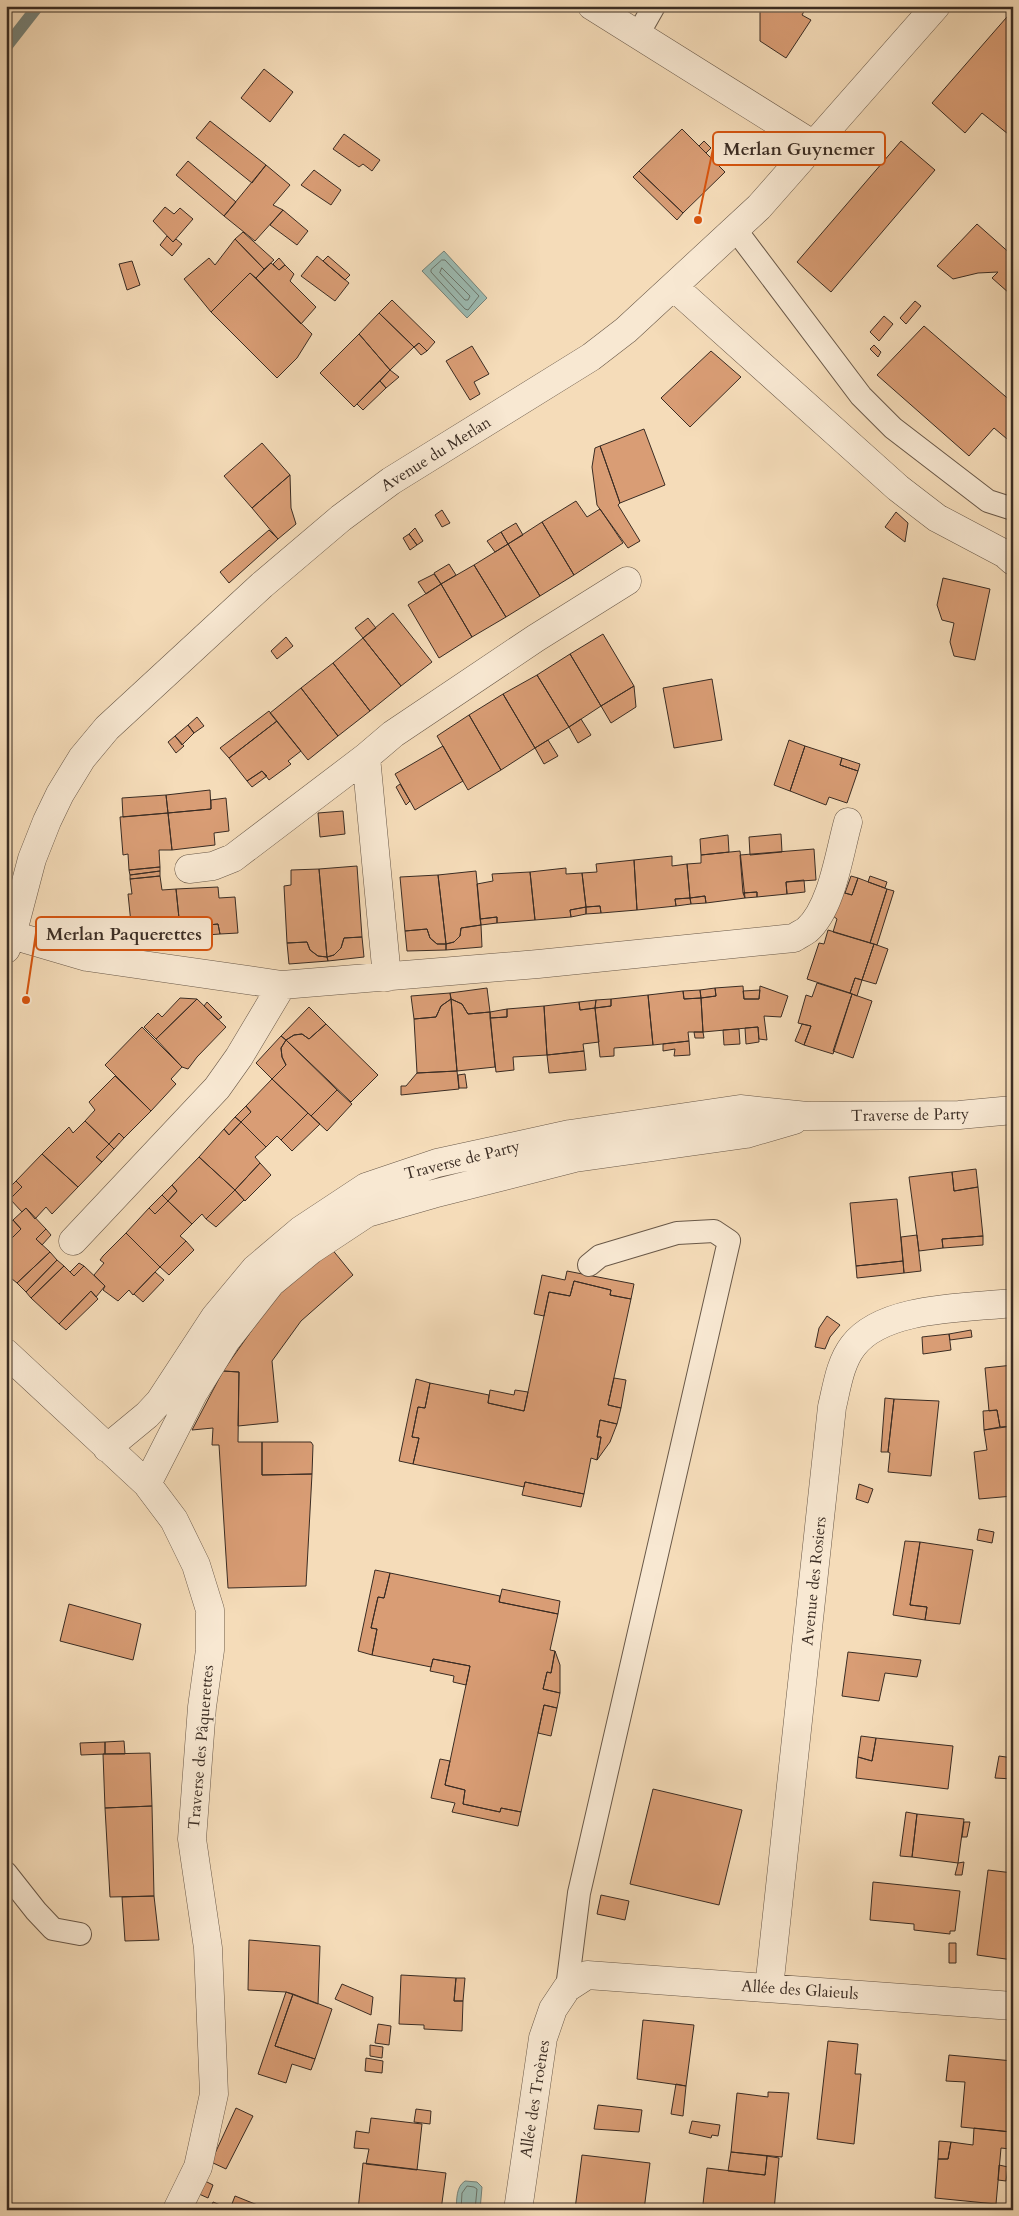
<svg xmlns="http://www.w3.org/2000/svg" width="1019" height="2216" viewBox="0 0 1019 2216" font-family="Cardo,serif">
  <rect width="100%" height="100%" fill="#f5dcb9"/>
  <filter id="stains"><feTurbulence type="fractalNoise" baseFrequency=".004" numOctaves="4"/><feColorMatrix values="0 0 0 0 .2 0 0 0 0 .09 0 0 0 0 .02 0 0 0 .5 -.17"/></filter>
  <radialGradient id="worn" r=".72"><stop offset=".6" stop-color="#630" stop-opacity="0"/><stop offset="1" stop-color="#630" stop-opacity=".3"/></radialGradient>
  <!-- water -->
  <path fill="#9cbbb2" stroke="#758279" d="M444,251l43,47 -20,20 -45,-47z
    M465,2181l12,1 5,5 -2,23h-24c1,-12 0,-23 9,-29z"/>
  <g fill="none" stroke-linecap="round" stroke-linejoin="round">
    <!-- shore -->
    <path stroke="#6b746a" stroke-width="1" d="M442,260h3l34,36 -11,14 -3,-1 -34,-37v-2z
      M442,268l28,28 -2,4h-3l-25,-27z
      M461,2210l1,-17 5,-7 7,1 3,2 -2,21"/>
    <!-- stream -->
    <path stroke="#758279" stroke-width="12" d="M6,47l32,-41"/>
  </g>
  <!-- building -->
  <path fill="#d99d75" stroke="#3a2c23" d="M760,6h47l-5,9 9,5 -25,38 -26,-17z
    M824,6h11l-3,5z
    M1013,10v128l-31,-25 -17,20 -33,-30z
    M264,69l29,23 -23,30 -29,-24z
    M210,121l56,44 -14,18 -56,-45z
    M682,129l43,43 -42,41 -44,-42z
    M344,134l36,26 -8,11 -9,-7 -4,3 -26,-18z
    M704,141l7,7 -5,5 -7,-7z
    M901,141l34,29 -104,122 -34,-30z
    M188,161l48,41 -12,14 -48,-41z
    M266,165l24,20 -17,20 10,5 -28,31 -31,-25z
    M314,170l27,20 -10,15 -30,-20z
    M639,171l44,42 -6,7 -44,-43z
    M165,207l9,7 6,-6 13,11 -20,23 -20,-21z
    M283,210l25,21 -11,14 -27,-20z
    M977,224l36,32v34l-4,3 -17,-15 6,-6 -20,1 -25,6 -16,-13z
    M243,232l31,28 -10,9 -29,-30z
    M167,236l6,6 3,-3 6,5 -10,12 -12,-11z
    M235,239l29,30 -8,9 -6,-5 -39,39 -27,-33 25,-21 6,7z
    M317,256l32,27 -14,18 -34,-25z
    M328,256l22,19 -5,5 -22,-19z
    M279,258l6,7 -6,5 -6,-6z
    M132,261l8,24 -13,5 -8,-26z
    M271,263l8,7 6,-5 9,9 -4,7 26,26 -15,17 -45,-46z
    M250,273l62,61 -15,24 -20,20 -66,-66z
    M392,300l43,42 -8,9 -8,-8 -5,4 -35,-34z
    M915,301l6,5 -15,18 -6,-6z
    M379,313l35,34 -24,23 -31,-36z
    M884,316l9,8 -14,17 -9,-9z
    M924,326l89,77v41l-19,-16 -25,28 -92,-81z
    M359,334l31,36 -36,37 -34,-34z
    M419,343l8,8 -6,4 -7,-8z
    M874,345l7,7 -3,5 -8,-8z
    M472,346l17,28 -15,8 6,12 -10,6 -24,-39z
    M711,351l30,26 -51,50 -29,-29z
    M390,370l9,7 -13,11 -6,-7z
    M380,381l6,7 -23,22 -6,-6z
    M644,429l21,56 -45,18 -20,-57z
    M262,443l28,32 -38,33 -28,-32z
    M600,446l20,57 -2,2 22,36 -12,7 -31,-43 -5,-38 3,-19z
    M290,475l1,33 5,16 -18,15 -26,-31z
    M576,501l11,16 13,-8 23,34 -49,32 -32,-53z
    M442,510l8,13 -8,4 -7,-12z
    M896,512l12,11 -3,19 -20,-15z
    M542,522l32,53 -34,21 -32,-52z
    M516,523l7,12 -15,9 -7,-12z
    M415,528l8,13 -6,4 -8,-11z
    M269,530l9,9 -49,44 -9,-11z
    M501,532l7,12 -13,8 -8,-11z
    M409,534l8,11 -7,5 -7,-12z
    M508,544l32,52 -34,21 -32,-52z
    M449,564l7,11 -15,9 -7,-11z
    M474,565l32,52 -34,20 -31,-53z
    M434,574l7,10 -15,10 -8,-12z
    M943,578l47,11 -15,71 -21,-4 -4,-14 4,-19 -12,-3 -5,-15z
    M441,584l31,53 -33,21 -31,-53z
    M393,613l39,49 -31,24 -38,-48z
    M368,618l8,10 -13,10 -8,-10z
    M603,634l31,52 -33,20 -31,-52z
    M286,637l7,9 -16,13 -6,-8z
    M363,638l38,48 -31,25 -37,-48z
    M570,654l31,52 -32,21 -32,-52z
    M333,663l37,48 -32,25 -37,-48z
    M537,675l32,52 -34,21 -32,-54z
    M712,679l10,61 -48,8 -11,-60z
    M634,686l2,21 -25,16 -10,-17z
    M301,688l37,48 -30,24 -38,-47z
    M503,694l32,54 -34,22 -32,-55z
    M269,711l8,10 -48,37 -9,-10z
    M469,715l32,55 -33,20 -31,-54z
    M197,717l7,9 -10,7 -6,-8z
    M581,719l10,16 -13,8 -9,-16z
    M277,721l24,30 -13,10 3,3 -22,16 -7,-9 -15,10 -18,-23z
    M188,725l6,8 -12,12 -7,-9z
    M175,736l9,10 -8,7 -8,-11z
    M548,740l10,16 -14,8 -9,-16z
    M789,740l16,6 -15,45 -16,-6z
    M443,746l20,35 -48,29 -20,-36z
    M805,746l37,12 -2,7 18,6 -11,32 -18,-6 -3,8 -36,-14z
    M842,758l18,6 -2,7 -18,-6z
    M262,771l5,5 -15,11 -5,-6z
    M400,784l10,17 -4,4 -10,-18z
    M210,790l1,19 -43,4 -2,-18z
    M166,795l2,18 -45,4 -1,-19z
    M226,798l3,33 -15,2 1,12 -43,5 -4,-37 43,-4v-9z
    M343,811l2,23 -25,3 -2,-24z
    M168,813l4,37h-13l1,17 -31,3 -1,-16 -5,1 -3,-38z
    M781,834l1,18 -32,3 -1,-18z
    M728,835l1,17 -28,3 -1,-16z
    M814,849l2,31 -30,2 1,12 -30,3v-5l-14,1 -3,-38z
    M740,851l5,47 -39,5 -1,-7 -15,2 -3,-34 14,-1v-8z
    M672,856v10l15,-2 3,34 -15,1 1,7 -39,4 -3,-50z
    M634,860l3,50 -36,3 -1,-7 -14,1 -4,-34 15,-1 -1,-8z
    M357,866l5,71 -18,1 -3,10 -7,7 -7,2 -8,-88z
    M160,867v4l-30,4 -1,-5z
    M566,868v6l16,-1 4,34 -16,3 1,7 -36,3 -5,-48z
    M319,869l8,88 -9,-1 -8,-6 -3,-8 -20,1 -3,-57 7,-1v-15z
    M160,871v5l-30,3v-4z
    M476,871l5,54 -20,3 -1,8 -6,6 -8,2 -8,-69z
    M530,872l5,48 -38,3v-6l-17,2 -3,-35 16,-3 -1,-7z
    M438,875l8,69h-9l-7,-6 -3,-9 -22,2 -5,-54z
    M160,876l2,14 14,-1 4,39 -48,5 -4,-39h4l-2,-15z
    M851,876l7,2 -6,17 -7,-2z
    M870,876l17,6 -2,6 -17,-6z
    M858,878l29,11 -17,54 -37,-11 4,-13 -4,-3 8,-24 11,3z
    M804,880l1,12 -18,2 -1,-12z
    M218,887l1,11 16,-1 3,36 -18,1 -2,-10 -38,4 -4,-39z
    M887,889l7,2 -17,54 -7,-2z
    M757,892v5l-12,1 -2,-5z
    M705,896l1,7 -15,1 -1,-6z
    M690,898l1,6 -15,2 -1,-7z
    M600,906l1,7 -15,1v-7z
    M586,907v7l-15,3 -1,-7z
    M497,917v6l-16,2 -1,-6z
    M218,924l2,10 -40,3v-9z
    M481,925l1,22 -36,3v-6l8,-2 6,-6 1,-8z
    M427,929l3,9 7,6h9v6l-39,1 -2,-20z
    M828,930l46,14 -12,36 -7,-2 -5,15 -43,-14 12,-36 5,1z
    M362,937l2,20 -36,4 -1,-4 7,-2 7,-7 3,-10z
    M307,942l3,8 8,6 9,1 1,4 -39,3 -2,-21z
    M874,944l14,5 -12,35 -14,-4z
    M855,978l7,2 -5,16 -7,-3z
    M817,983l35,11 -19,60 -29,-9 7,-19 -13,-3 8,-28 6,2z
    M743,986l1,13h15l1,-13 28,10 -7,21 -17,-1 3,24 -8,-1 -1,-12 -55,5 -2,-34 15,-2 -1,-8z
    M487,988l3,24 -22,2 -6,-10 -11,-5 -1,-6z
    M715,988l1,8 -15,2 -1,-8z
    M700,990l1,8 -17,1 -1,-8z
    M760,990l-1,9h-15l-1,-8z
    M683,991l1,8 17,-1 2,34h-15l1,9 -36,4 -5,-50z
    M450,993l1,6 -10,7 -5,11 -22,2 -3,-23z
    M852,994l20,7 -19,57 -20,-7z
    M648,995l5,50 -39,3v8l-14,1 -5,-49 16,-2v-7z
    M180,998l17,1 -41,40 -12,-12 14,-14 4,4z
    M197,999l29,28 -29,30 -9,12 -6,-2 -26,-28z
    M451,999l6,72 -40,2 -3,-54 22,-2 5,-11z
    M451,999l11,5 6,10 22,-2 5,55 -38,4z
    M611,999v7l-16,2 1,-8z
    M596,1000l-1,8 -15,2 -1,-8z
    M207,1002l15,15 -4,3 -14,-14z
    M579,1002l1,8 15,-2 4,34 -16,2 1,7 -37,4 -3,-49z
    M544,1006l3,49 -34,2 1,13 -18,2 -6,-54 17,-1v-8z
    M309,1007l17,17 -17,15 -7,-5 -8,1 -8,5 -5,-4z
    M507,1009v8l-17,1v-6z
    M326,1024l52,51 -27,27 -65,-62 8,-5 8,-1 7,5z
    M802,1024l9,2 -7,19 -9,-4z
    M142,1027l40,40 -11,12 5,5 -25,27 -46,-46z
    M758,1027l1,15 -13,2 -1,-16z
    M739,1029l1,15 -16,1 -1,-15z
    M694,1032h9l1,6h-9z
    M281,1036l5,4 -5,8 1,9 4,8 -14,14 -16,-16z
    M286,1040l51,50 -26,26 -39,-37 14,-14 -4,-8 -1,-9z
    M689,1041l1,14 -16,1 1,-7 -12,2v-7z
    M584,1051l2,19 -37,3 -2,-18z
    M457,1071l2,18 -58,6v-9h5l11,-13z
    M465,1074l2,14h-8l-1,-13z
    M115,1076l36,35 -27,27 -5,-5 -10,11 -24,-23 10,-11 -6,-8z
    M272,1079l36,34 -27,27 -4,-4 -11,11 -25,-25 10,-10 -5,-6z
    M337,1090l15,14 -25,27 -16,-15z
    M246,1106l5,6 -10,10 -6,-5z
    M308,1113l12,11 -28,27 -11,-11z
    M235,1117l6,5 -12,13 -5,-6z
    M85,1121l24,23 -13,13 6,5 -24,25 -36,-33 27,-27 4,6z
    M241,1122l25,25 -11,10 5,6 -25,27 -36,-33 25,-28 5,6z
    M119,1133l5,5 -10,11 -5,-5z
    M109,1144l5,5 -12,13 -6,-5z
    M42,1154l36,33 -26,27 -6,-7 -11,12 -9,-11 -4,4 -12,-13 12,-12 -6,-6z
    M199,1157l36,33 -29,29 -4,-5 -10,10 -24,-23 9,-10 -5,-6z
    M260,1163l11,12 -26,26 -10,-11z
    M976,1169l2,18 -24,4 -2,-19z
    M952,1172l2,19 24,-4 5,49 -41,3 1,9 -24,3 -10,-74z
    M16,1181l6,6 -12,12 -4,-4v-4z
    M172,1185l5,6 -9,10 -6,-6z
    M235,1190l9,10 -28,27 -10,-8z
    M162,1195l6,6 -13,13 -6,-6z
    M897,1199l6,62 -47,5 -6,-63z
    M168,1201l24,23 -12,12 6,5 -26,26 -34,-34 23,-25 6,6z
    M26,1208l20,21 -10,10 14,13 -33,31 -11,-9v-30l15,-15 -8,-9z
    M13,1220l8,9 -15,15v-17z
    M46,1229l5,6 -9,10 -6,-6z
    M126,1233l34,34 -27,28 -4,-5 -11,11 -15,-11 2,-4 -11,-11 10,-12 -4,-3 3,-4z
    M917,1235l4,36 -17,2 -3,-36z
    M983,1236v9l-40,3 -1,-9z
    M186,1241l8,9 -25,25 -9,-8z
    M331,1248l22,27 -52,46 -29,40 6,61 -40,4 1,-54 -16,-1 53,-75z
    M50,1252l7,8 -31,32 -9,-9z
    M57,1260l7,6 -33,32 -5,-6z
    M903,1261l1,12 -47,5 -1,-12z
    M79,1263l5,3 -10,10 -4,-4z
    M64,1266l10,10 10,-10 21,20 -9,11 -5,-6 -32,33 -28,-26z
    M567,1271l67,13 -3,15 -21,-4 1,-5 -37,-9 -4,15 -21,-4 -5,24 -10,-2 8,-39 23,5z
    M155,1272l9,8 -21,22 -9,-8z
    M574,1281l37,9 -1,5 21,4 -23,106 13,3 -4,16 -17,-4 -3,17h4l-4,23 -6,-2 -7,36 -59,-12 -1,5 -111,-23 6,-26 -7,-1 6,-30 7,1 5,-25 59,12 -1,8 36,8 25,-119 21,4z
    M91,1291l7,8 -32,31 -7,-6z
    M827,1316l13,9 -10,12 -5,12 -10,-2 4,-19z
    M971,1330l1,7 -22,3 -1,-6z
    M949,1334l2,16 -28,4 -1,-17z
    M1013,1365v61l-13,1 -3,-17 -8,1 -4,-43z
    M223,1371l16,1 -1,70h24v33l50,-1 -6,112 -78,2 -9,-143h-7l1,-17 -21,2z
    M614,1378l12,2 -5,28 -13,-3z
    M416,1379l14,4 -5,25 -7,-1 -6,30 7,1 -6,26 -14,-3z
    M490,1390l24,5 1,-5 13,2 -4,19 -36,-8z
    M885,1398l9,1 -6,53h-7z
    M894,1399l45,2 -8,75 -43,-4 2,-19 -2,-1z
    M997,1410l3,17 -16,3 -1,-19z
    M600,1420l17,4 -7,18 -13,18 4,-23h-4z
    M1013,1426v70l-34,3 -5,-47 13,-2 -3,-20z
    M262,1442h49l2,3 -1,29 -50,1z
    M525,1482l59,12 -3,13 -59,-12z
    M859,1484l14,5 -5,14 -12,-4z
    M979,1529l15,3 -2,11 -15,-3z
    M905,1541l15,1 -10,63 17,2 -2,13 -32,-5z
    M920,1542l53,8 -13,74 -35,-4 2,-13 -17,-2z
    M375,1570l15,3 -6,25 -6,-1 -7,31 6,1 -5,26 -14,-4z
    M390,1573l110,23 -1,6 59,12 -8,36 5,1 -4,22 -4,-1 -4,17 17,4 -3,15 -13,-3 -23,107 -20,-4 -1,4 -37,-8 2,-14 -20,-5 25,-119 -37,-7 -2,8 -59,-12 5,-26 -6,-1 7,-31 6,1z
    M502,1589l58,12 -2,13 -59,-12z
    M69,1604l72,20 -8,36 -73,-19z
    M555,1651l5,14v28l-17,-4 4,-17 4,1z
    M848,1652l73,8 -4,17 -32,-4 -6,28 -37,-5z
    M433,1659l37,7 -4,19 -13,-3 1,-6 -24,-5z
    M544,1705l13,3 -6,28 -13,-3z
    M861,1736l15,2 -4,23 -14,-4z
    M876,1738l77,8 -5,43 -92,-11 2,-21 14,4z
    M124,1741l1,13h-20v-12z
    M105,1742v12l-24,1 -1,-12z
    M150,1753l2,53 -47,2 -2,-54z
    M999,1756l14,2v21l-18,-1z
    M440,1759l10,2 -5,24 20,5 -2,14 37,8 1,-4 20,4 -3,14 -66,-14 3,-9 -24,-5z
    M653,1789l89,21 -23,95 -89,-21z
    M152,1806l2,90 -44,1 -5,-89z
    M906,1812l11,2 -5,43 -12,-1z
    M917,1814l47,5 -6,44 -46,-6z
    M964,1822h6l-3,15h-5z
    M964,1862l-2,13h-7l3,-12z
    M988,1870l25,3v87l-36,-5z
    M873,1882l87,9 -5,40h-5v3l-36,-4v-6l-44,-4z
    M601,1895l28,6 -4,19 -28,-6z
    M154,1896l5,44 -34,1 -3,-44z
    M249,1940l71,6 -2,58 -32,-12 -38,-2z
    M949,1943h7v20h-7z
    M401,1975l55,3 -2,23h9l-1,30 -38,-2v-4l-25,-1z
    M456,1978h9l-2,23h-9z
    M342,1984l31,13 -2,18 -36,-16z
    M286,1992l7,2 -18,52 40,13 -4,11 -19,-6 -6,19 -28,-9z
    M293,1994l39,15 -17,50 -40,-13z
    M643,2020l51,5 -8,61 -49,-7z
    M378,2024l13,2 -2,19 -14,-2z
    M828,2041l30,3 -3,30h6l-7,70 -37,-5z
    M370,2045l13,2 -1,11 -12,-2z
    M949,2055l64,6 -2,71 -50,-5 4,-45 -19,-1z
    M366,2058l17,3 -1,12 -17,-2z
    M676,2084l10,2 -3,30 -12,-2z
    M768,2092l21,1 -7,64 -51,-5 6,-59 31,4z
    M598,2105l44,5 -3,22 -45,-3z
    M236,2108l17,8 -27,53 -15,-7z
    M416,2109l15,2 -1,13 -16,-2z
    M371,2118l51,6 -5,46 -51,-6 3,-15 -15,-1 2,-17 13,2z
    M692,2121l28,4 -2,11 -6,-1 -1,3 -22,-5z
    M974,2128l37,4 -1,17 -9,-1 -5,56 -61,-6 3,-39h10l3,-17 22,3z
    M939,2141l12,1 -3,17h-10z
    M731,2152l36,4 -2,19 -37,-4z
    M582,2155l68,8 -6,47 -69,-1z
    M767,2156l12,2 -5,52 -71,-6 4,-36 58,7z
    M363,2163l83,10 -5,37h-83z
    M999,2165l9,2 -2,14 -8,-1z
    M205,2181l8,4 -5,13 -9,-4z
    M235,2196l35,14h-60l3,-8 17,7z"/>
  <g fill="none" stroke-linecap="round" stroke-linejoin="round">
    <!-- service casing -->
    <g stroke="#695848" stroke-width="24">
      <path id="service" d="M637,36l17,-30
        M735,229l126,167 32,32 95,73 25,8
        M6,1873l30,38 17,18 27,5
        M567,1988l12,-95 150,-652 -15,-10 -37,2 -77,23 -11,9"/>
    </g>
    <!-- minor casing -->
    <g stroke="#695848" stroke-width="29">
      <path id="minor" d="M592,6l222,139
        M674,287l224,201 39,30 68,36 8,7
        M366,757l21,220
        M189,869l24,-3 20,-8 133,-101 27,-23 143,-96 91,-57
        M12,935l75,22 195,28 256,-21 256,-26c4,-3 9,-5 13,-8 25,-22 32,-76 41,-108
        M6,949l6,-14 20,-76 15,-38 13,-27 22,-36 25,-30 155,-143 79,-67 50,-37 200,-124 35,-27 133,-123 177,-201
        M73,1241l144,-153 22,-31 43,-72
        M6,1353l141,131 27,36 22,45 14,45v40l-8,57 -10,132 16,109 6,146 -16,73 -21,43
        M107,1448l40,-33 13,-14 55,-84 40,-48 46,-39 65,-43 71,-24 133,-29 170,-25 67,7 152,-1 54,-5
        M147,1484l47,-92 31,-50 46,-59 40,-33 56,-37 66,-19 142,-36 171,-24 48,-14
        M769,1988l63,-581c5,-21 8,-44 21,-61 30,-40 114,-38 160,-43
        M518,2210l25,-172 10,-29 14,-21 20,-13 426,31"/>
    </g>
    <!-- service -->
    <use href="#service" stroke="#f8e8d2" stroke-width="22"/>
    <!-- minor -->
    <use href="#minor" stroke="#f8e8d2" stroke-width="28"/>
  </g>
  <g text-anchor="middle" dominant-baseline="central" stroke-width="4" stroke-linejoin="round" paint-order="stroke">
    <!-- street labels -->
    <g font-size="16" fill="#3a2c23" stroke="#f8e8d2">
      <text transform="translate(436 454) rotate(-32)">Avenue du Merlan</text>
      <text transform="translate(910 1115) rotate(-1)">Traverse de Party</text>
      <text transform="translate(462 1160) rotate(-14)">Traverse de Party</text>
      <text transform="translate(814 1581) rotate(-84)">Avenue des Rosiers</text>
      <text transform="translate(201 1747) rotate(-85)">Traverse des Pâquerettes</text>
      <text transform="translate(800 1990) rotate(4)">Allée des Glaieuls</text>
      <text transform="translate(535 2099) rotate(-81)">Allée des Troènes</text>
    </g>
  </g>
  <!-- callouts -->
  <path fill="none" stroke="#d7540e" stroke-width="2" d="M698 220L713 149M26 1000L36 933"/>
  <g fill="#d7540e" stroke="#f8e8d2" stroke-width="2">
    <circle cx="698" cy="220" r="5"/>
    <circle cx="26" cy="1000" r="5"/>
  </g>
  <g fill="#f8e8d2" stroke="#d7540e" stroke-width="2">
    <rect x="713" y="132" width="172" height="33" rx="5"/>
    <rect x="36" y="917" width="176" height="33" rx="5"/>
  </g>
  <g font-size="18" text-anchor="middle" font-weight="bold" fill="#3a2c23">
    <text x="799" y="155">Merlan Guynemer</text>
    <text x="124" y="940">Merlan Paquerettes</text>
  </g>
  <!-- margin -->
  <rect width="1019" height="2216" fill="none" stroke="#f5dcb9" stroke-width="25"/>
  <rect x="8" y="8" width="1004" height="2201" fill="none" stroke="#3a2c23" stroke-width="2.5"/>
  <rect x="12" y="12" width="994" height="2191" fill="none" stroke="#3a2c23"/>
  <rect width="100%" height="100%" filter="url(#stains)"/>
  <rect width="100%" height="100%" fill="url(#worn)"/>
</svg>
